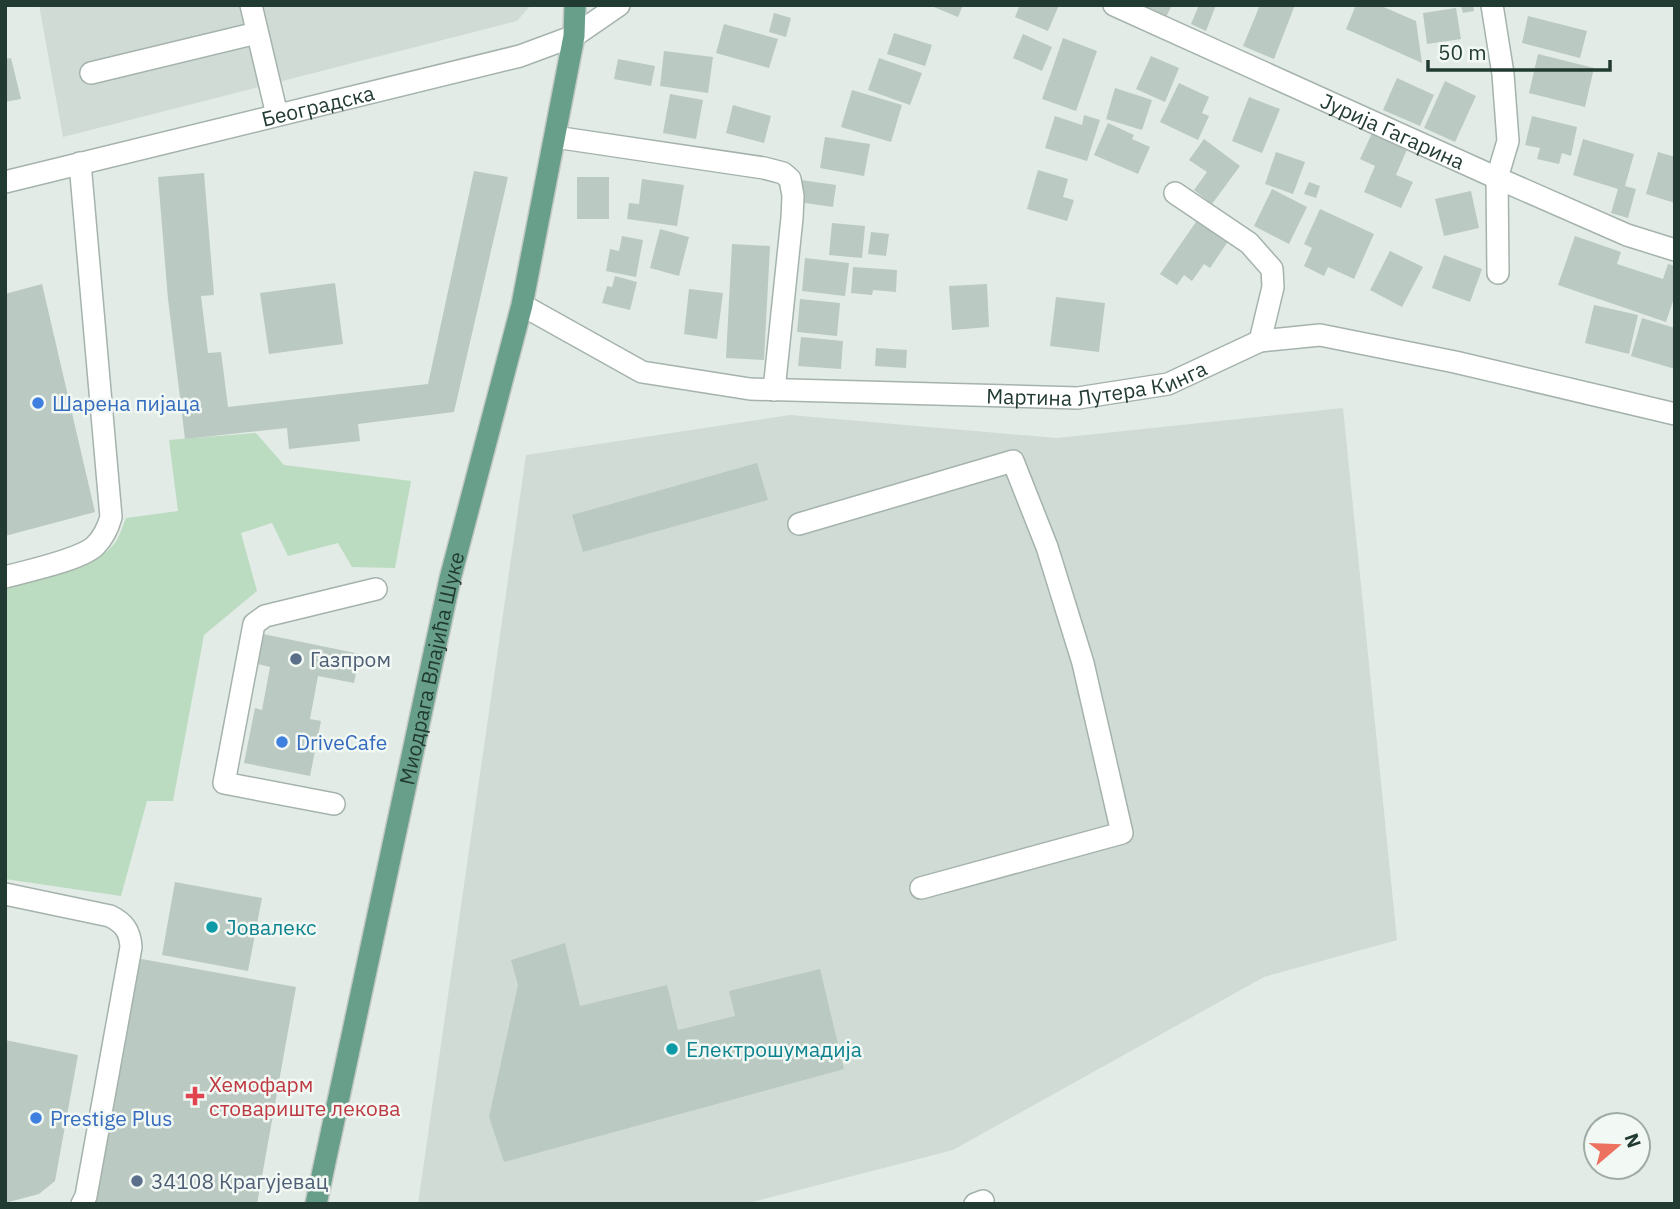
<svg xmlns="http://www.w3.org/2000/svg" width="1680" height="1209" viewBox="0 0 1680 1209" font-family="'IBM Plex Sans',sans-serif">
  <rect width="100%" height="100%" fill="#e2ebe6"/>
  <!-- built -->
  <path fill="#d0dbd5" d="M39,5h492l-14,16 -454,116z
    M1343,408l54,532 -133,37 -311,173 -208,54h-327l108,-749 264,-40 267,23z"/>
  <!-- green -->
  <path fill="#bbdcc0" d="M256,433l28,32 127,16 -16,87 -43,-1 -14,-24 -50,13 -16,-33 -31,10 16,58 -53,44 -31,166h-26l-26,95 -116,-17v-293c33,-9 96,-16 113,-48 3,-6 5,-13 8,-20l52,-7 -9,-71z"/>
  <!-- building -->
  <path fill="#bac9c1" d="M929,5h34l-5,12z
    M1020,5h39l-11,26 -33,-14z
    M1141,5h31l-6,12z
    M1199,5h17l-10,26 -15,-7z
    M1260,5h35l-21,54 -31,-13z
    M1356,5h23l37,16 6,42 -76,-34z
    M1461,5h12l1,6 -11,2z
    M1456,8l5,31 -34,5 -4,-31z
    M774,13l17,5 -5,19 -17,-5z
    M1528,16l59,15 -7,27 -58,-15z
    M724,24l54,15 -9,29 -53,-15z
    M894,33l38,12 -7,21 -38,-12z
    M1023,34l29,13 -10,24 -29,-13z
    M1063,38l34,13 -21,60 -34,-12z
    M664,51l49,6 -5,36 -48,-7z
    M1538,54l56,14 -9,39 -56,-14z
    M1151,56l28,12 -14,34 -29,-13z
    M11,58l10,41 -16,3v-43z
    M879,58l43,15 -12,32 -42,-15z
    M618,59l37,7 -4,20 -37,-7z
    M1397,78l37,17 -14,31 -37,-16z
    M1445,81l31,15 -21,46 -31,-14z
    M1179,83l30,14 -7,16 7,3 -11,24 -38,-18z
    M1115,88l37,12 -10,30 -36,-11z
    M852,90l50,15 -11,37 -50,-15z
    M670,94l33,6 -7,39 -33,-6z
    M1249,97l31,12 -18,44 -30,-12z
    M733,105l38,11 -7,27 -38,-10z
    M1084,115l16,5 -13,41 -42,-13 10,-32 27,9z
    M1532,116l45,11 -6,29 -9,-3 -3,11 -22,-5 3,-11 -15,-3z
    M1108,123l26,12 -2,4 18,8 -12,27 -44,-19z
    M1373,131l35,16 -12,28 17,7 -12,26 -37,-16 11,-26 -15,-7z
    M825,137l45,7 -6,32 -44,-8z
    M1204,139l36,27 -28,38 -18,-14 13,-18 -18,-12z
    M1583,139l51,15 -9,32 11,3 -8,29 -17,-5 7,-24 -45,-14z
    M1276,152l29,10 -12,32 -28,-10z
    M1658,152l17,5v46l-29,-9z
    M1038,170l30,9 -5,18 11,3 -7,21 -40,-12z
    M474,171l34,6 -54,235 -96,12 2,17 -71,8 -2,-21 -102,11 -17,-140 -10,-122 46,-4 10,122 -13,1 7,57 13,-1 7,55 200,-23z
    M577,177h32v42h-32z
    M642,179l42,6 -7,41 -50,-7 2,-16 10,1z
    M801,180l35,5 -3,22 -35,-5z
    M1309,182l11,4 -4,12 -12,-4z
    M1272,189l35,18 -18,37 -35,-18z
    M1471,191l8,37 -35,8 -9,-37z
    M1320,209l54,25 -20,45 -26,-12 -4,9 -20,-10 8,-18 -8,-4z
    M1198,219l31,21 -19,28 -6,-4 -12,17 -8,-6 -7,10 -17,-11z
    M832,223l33,3 -3,32 -33,-3z
    M660,229l29,8 -10,39 -29,-8z
    M871,232l18,2 -3,22 -18,-2z
    M622,236l21,4 -7,37 -30,-6 4,-22 9,2z
    M1575,236l46,16 -4,12 46,15 5,-15 7,2v29l-9,27 -108,-37z
    M732,244l38,2 -6,114 -38,-2z
    M1390,251l33,16 -21,40 -32,-17z
    M1444,255l38,14 -12,33 -38,-14z
    M805,258l44,5 -4,33 -43,-5z
    M853,267l44,3 -1,22 -23,-2 -1,5 -21,-2z
    M615,276l22,6 -7,28 -28,-7 5,-17 5,1z
    M335,283l8,61 -74,10 -9,-61z
    M42,284l53,228 -90,24v-242z
    M987,284l2,43 -37,3 -3,-44z
    M689,289l34,4 -6,46 -33,-5z
    M1056,297l49,6 -6,49 -49,-6z
    M800,299l40,4 -3,33 -40,-4z
    M1594,305l44,10 -9,39 -44,-11z
    M1642,318l33,10v41l-44,-13z
    M801,337l42,4 -2,28 -43,-3z
    M876,348l31,2 -1,18 -31,-2z
    M757,463l11,37 -185,52 -11,-37z
    M263,634l97,20 -6,29 -36,-7 -8,43 11,2 -11,55 -66,-13 11,-55 7,2 8,-43 -12,-3z
    M175,882l87,16 -14,73 -86,-16z
    M565,943l15,63 87,-21 11,45 57,-14 -6,-25 91,-22 24,100 -340,93 -15,-45 29,-132 -7,-25z
    M136,958l160,29 -39,217h-161z
    M5,1040l73,15 -23,126 -16,13 -34,9z"/>
  <g fill="none" stroke-linecap="round" stroke-linejoin="round">
    <!-- minor casing -->
    <g stroke="#a5b3ac" stroke-width="24">
      <g id="minor">
        <path d="M251,5l26,110"/>
        <path id="s1" d="M1114,5l383,173 130,57 48,15"/>
        <path d="M1492,5l11,69 5,67 -11,37 1,95"/>
        <path d="M91,73l166,-40"/>
        <path d="M555,137l209,31 19,5 7,6 3,17 -1,22 -18,172"/>
        <path id="s2" d="M5,182l515,-126 54,-20 45,-31"/>
        <path d="M1175,193l74,50 23,26 1,18 -13,54"/>
        <path id="s3" d="M522,305l120,67 108,17 328,9 90,-14 92,-43 60,-6 135,27 220,52"/>
        <path d="M799,524l214,-63 34,86 36,116 39,170 -201,55"/>
        <path d="M5,577c22,-6 75,-17 90,-31 8,-8 13,-18 16,-29l-31,-354"/>
        <path d="M334,804l-110,-21 30,-159 11,-8 111,-27"/>
        <path d="M5,894l105,22c14,7 20,15 21,31l-45,249 -4,8"/>
        <path d="M975,1204l8,-3"/>
      </g>
    </g>
    <!-- major casing -->
    <g stroke="#c1c8c6" stroke-width="24">
      <g id="major">
        <path id="s4" d="M316,1204l134,-625 72,-274 52,-269 1,-31"/>
      </g>
    </g>
    <!-- minor -->
    <use href="#minor" stroke="#fff" stroke-width="21"/>
    <!-- major -->
    <use href="#major" stroke="#689f8b" stroke-width="21"/>
  </g>
  <!-- markers -->
  <g fill="#3f7fe0" stroke="#f2f8f4" stroke-width="2.5">
    <circle cx="38" cy="403" r="7"/>
    <circle cx="282" cy="742" r="7"/>
    <circle cx="36" cy="1118" r="7"/>
  </g>
  <g fill="#5c6f8a" stroke="#f2f8f4" stroke-width="2.5">
    <circle cx="296" cy="659" r="7"/>
    <circle cx="137" cy="1181" r="7"/>
  </g>
  <g fill="#0f9aa8" stroke="#f2f8f4" stroke-width="2.5">
    <circle cx="212" cy="927" r="7"/>
    <circle cx="672" cy="1049" r="7"/>
  </g>
  <path fill="#e0444e" stroke="#f2f8f4" stroke-width="2.5" d="M191.5 1085.5h7v7h7v7h-7v7h-7v-7h-7v-7h7z"/>
  <g text-anchor="middle" dominant-baseline="central" stroke-width="5" stroke-linejoin="round" paint-order="stroke">
    <!-- street labels -->
    <g font-size="21" fill="#223b32" stroke="#f2f8f4">
      <text stroke="none"><textPath href="#s2" startOffset="322">Београдска</textPath></text>
      <text stroke="none"><textPath href="#s1" startOffset="306">Јурија Гагарина</textPath></text>
      <text stroke="none"><textPath href="#s3" startOffset="595">Мартина Лутера Кинга</textPath></text>
      <text stroke="none"><textPath href="#s4" startOffset="548">Миодрага Влајића Шуке</textPath></text>
    </g>
    <!-- shop labels -->
    <g font-size="21" fill="#366cbe" stroke="#f2f8f4" text-anchor="start">
      <text x="52" y="403">Шарена пијаца</text>
      <text x="296" y="742">DriveCafe</text>
      <text x="50" y="1118">Prestige Plus</text>
    </g>
    <!-- service labels -->
    <g font-size="21" fill="#4e5e75" stroke="#f2f8f4" text-anchor="start">
      <text x="310" y="659">Газпром</text>
      <text x="151" y="1181">34108 Крагујевац</text>
    </g>
    <!-- culture labels -->
    <g font-size="21" fill="#0d838f" stroke="#f2f8f4" text-anchor="start">
      <text x="226" y="927">Јовалекс</text>
      <text x="686" y="1049">Електрошумадија</text>
    </g>
    <!-- health labels -->
    <g font-size="21" fill="#be3a42" stroke="#f2f8f4" text-anchor="start">
      <text x="209" y="1084">Хемофарм<tspan x="209" dy="24">стовариште лекова</tspan></text>
    </g>
  </g>
  <!-- border -->
  <rect width="1680" height="1209" fill="none" stroke="#223b32" stroke-width="14"/>
  <!-- north arrow -->
  <g transform="translate(1617 1146) rotate(71)"><circle r="33" fill="#f2f8f4" stroke="#9faca6" stroke-width="2"/>
  <path d="M0-5L12 26L0 18L-12 26Z" fill="#ec725f"/>
  <text y="-10" font-size="19" font-weight="bold" text-anchor="middle" fill="#223b32">N</text>
  </g>
  <!-- scale -->
  <path d="M1428 60v10h182v-10" fill="none" stroke="#223b32" stroke-width="3.5"/>
  <text x="1438" y="60" font-size="21" fill="#223b32" stroke="#f2f8f4" stroke-width="5" paint-order="stroke">50 m</text>
</svg>
